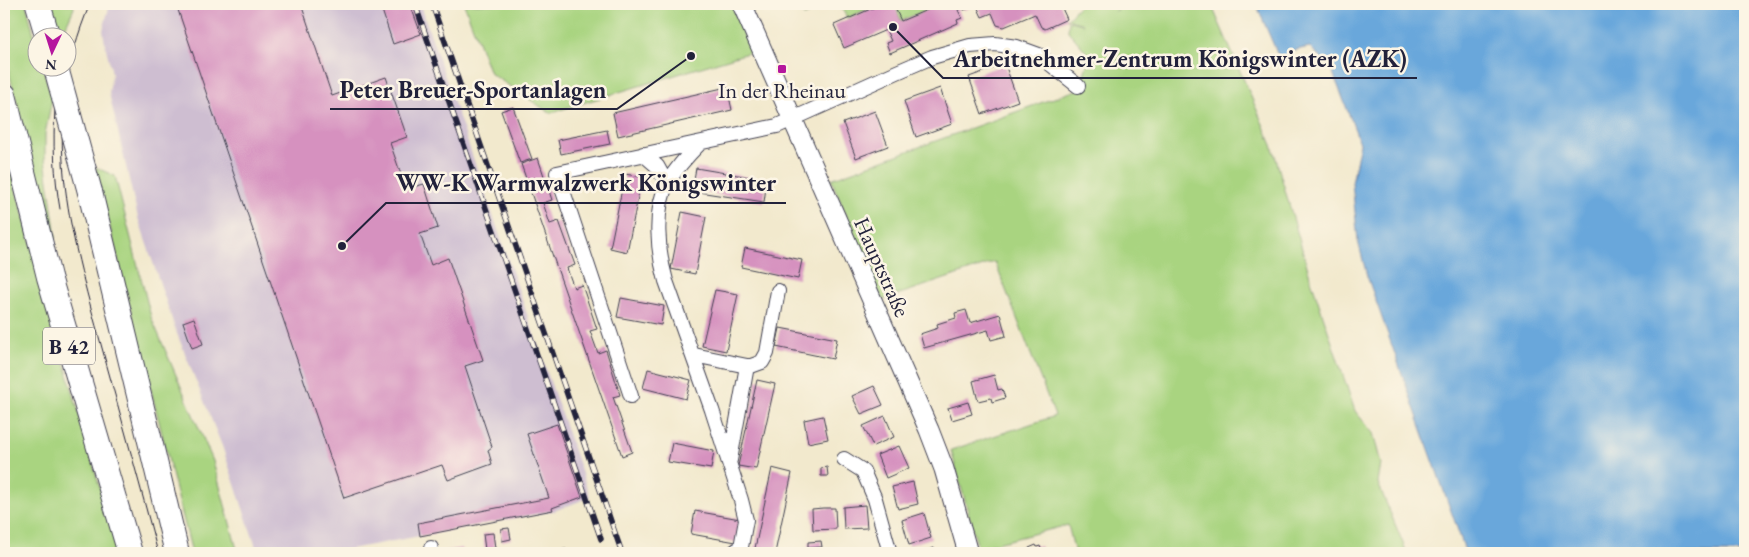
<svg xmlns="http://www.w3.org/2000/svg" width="1749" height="557" viewBox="0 0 1749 557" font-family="'EB Garamond',serif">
  <rect width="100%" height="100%" fill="#fcf5e5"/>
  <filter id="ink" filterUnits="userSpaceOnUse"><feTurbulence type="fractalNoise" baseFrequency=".02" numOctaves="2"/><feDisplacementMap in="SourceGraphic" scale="10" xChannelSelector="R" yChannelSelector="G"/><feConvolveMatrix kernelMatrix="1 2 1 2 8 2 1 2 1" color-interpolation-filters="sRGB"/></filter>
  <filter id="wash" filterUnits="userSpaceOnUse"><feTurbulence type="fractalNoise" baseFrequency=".0096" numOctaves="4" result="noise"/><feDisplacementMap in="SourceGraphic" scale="20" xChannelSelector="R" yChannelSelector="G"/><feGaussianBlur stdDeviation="1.12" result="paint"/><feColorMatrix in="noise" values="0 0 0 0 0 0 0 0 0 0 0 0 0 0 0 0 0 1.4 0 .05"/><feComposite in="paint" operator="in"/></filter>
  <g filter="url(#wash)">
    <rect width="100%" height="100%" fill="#f2e9cd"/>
    <!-- industrial -->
    <path fill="#cebed1" d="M110,4h310l170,493 -36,14 -225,42h-71l-36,-107 -46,-115 -38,-113 -29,-125 3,-20 -7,-29 -2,-14z"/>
    <!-- green -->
    <path fill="#a9d480" stroke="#667b5e" d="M4,4h22l11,42 1,22h5l9,31 -7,35v25l11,78 -3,5 -49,-189z
      M49,4h24l1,4 -13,29h-3z
      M464,4h267l20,48 -201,61 -60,-40z
      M798,4h35l-29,12z
      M840,4h40l-33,14z
      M899,4h41l-39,17 -4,-11 4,-2z
      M1081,4h38l-4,8 5,-8h91l61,141 39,135 44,131 18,22 8,31 -3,19 29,70h-332l-7,-28 -90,23 -27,-98 104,-34 -60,-154 -113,38 -51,-121 248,-90 11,-33 -22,-25 1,-10 14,3 -16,-5z
      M4,146l114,407h-114z
      M95,167l20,9 36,141 62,144 25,92h-46z"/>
    <!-- water -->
    <path fill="#69a7db" stroke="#46648b" d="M1256,4h489v549h-279l-99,-277 -9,-35 -6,-58 8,-40 -28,-73 -22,-23 -19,4 -10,11z"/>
    <g id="blocks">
      <!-- building -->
      <path fill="#d691bf" d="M176,4h125l31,92 54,-19 21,60 -17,6 16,46 18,-5 14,44 -18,6 11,31 17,-7 35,102 -18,6 27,81 -4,3 4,14 -44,16 -6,-15 -98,33z
        M380,4h30l11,30 -28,10z
        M882,4h16l2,4 -4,2 5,11 40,-17h29l2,3 -8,3 -1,-2 -5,2 4,8 -5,2 1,3 -68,30 -4,-10 5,-2 -5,-11 -42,18 -10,-23z
        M976,4h84l7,15 -22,10 -4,-2 -6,-13 -31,13 -7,-2 -5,-12 -10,4z
        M1005,64l13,37 -36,13 -13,-37z
        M727,87l5,23 -114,26 -5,-23z
        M940,88l12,36 -36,13 -12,-36z
        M513,107l19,52 -12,4 -19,-52z
        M875,111l13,35 -32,12 -13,-35z
        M607,130l3,14 -49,10 -3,-14z
        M538,158l14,42 -9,3 7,21 9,-3 16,44 -8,3 3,9 4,11 8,-3 15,44 -7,2 8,22 8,-3 14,45 -7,2 19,55 -10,4 -101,-292z
        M696,168l71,12 -3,22 -72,-11z
        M625,174l17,3 -15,75 -17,-4z
        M682,212l24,5 -11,57 -24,-5z
        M745,248l57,12 -4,19 -57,-12z
        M715,290l23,4 -12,57 -24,-5z
        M621,298l43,8 -3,19 -44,-8z
        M966,310l4,13 30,-9 6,22 -15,4 -3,-10 -64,18 -4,-14 18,-6 -1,-4 19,-6 -1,-5z
        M194,318l9,26 -11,4 -9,-26z
        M780,328l57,11 -4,20 -57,-12z
        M648,369l43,11 -5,19 -43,-11z
        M994,375l4,15 4,-1 3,9 -13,4 -1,-4 -13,3 -5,-20z
        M757,380l18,4 -19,85 -18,-3z
        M874,386l9,19 -22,9 -9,-18z
        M968,402l4,12 -20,6 -4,-12z
        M823,416l5,23 -20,4 -4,-23z
        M885,416l9,21 -21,9 -10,-20z
        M557,424l25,73 -30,11 1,2 -133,26 -2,-13 131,-25 -22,-64z
        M672,443l42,8 -3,18 -43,-7z
        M899,446l10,22 -23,10 -9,-23z
        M827,467l1,9h-7v-8z
        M772,468l20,5 -6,28 -11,52h-21z
        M913,482l5,22 -20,5 -6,-22z
        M865,505l2,23 -23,1 -1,-22z
        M823,508h12l1,21 -23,1 -1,-21z
        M695,511l45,8 -4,23 -45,-8z
        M924,513l7,25 -22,7 -7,-25z
        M509,528l2,11 -9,2 -1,-12z
        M493,533l2,15 -10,2 -2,-16z
        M821,541l1,6 -14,1v-6z
        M1036,545l1,2 3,-1 2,5 3,-1 1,3h-23l6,-4v-1z
        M462,548l1,5h-18l-1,-2z
        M934,548l2,5h-18z
        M566,549l1,4h-24v-1z"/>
    </g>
  </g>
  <g filter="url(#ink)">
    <use href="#blocks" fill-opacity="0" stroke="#414051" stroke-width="1"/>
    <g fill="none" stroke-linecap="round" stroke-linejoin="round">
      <!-- street casing -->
      <g stroke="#414051" stroke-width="16">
        <path id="street" d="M700,143c-12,12 -23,24 -32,39 -15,28 -10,71 -2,99l46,129 29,90 5,20 -5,27 -8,6
          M643,154l14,12 10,18
          M694,355l53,11 -17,94
          M747,366h4l11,-4 5,-9 11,-62
          M631,396l-74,-223 220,-47 120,-54 35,-15 38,-11 25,-2 22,3 22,8 39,31
          M844,459l19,12 12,28 15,54
          M431,548v5"/>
      </g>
      <!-- secondary casing -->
      <g stroke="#414051" stroke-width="21">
        <path id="secondary" d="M742,4l187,426 15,39 24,84"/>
      </g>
      <!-- highway casing -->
      <g stroke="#414051" stroke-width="26">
        <path id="highway" d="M38,4l10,34
          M4,95l45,182 81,276
          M90,192l87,361"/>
      </g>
      <!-- street -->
      <use href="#street" stroke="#fff" stroke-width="14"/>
      <!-- secondary -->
      <use href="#secondary" stroke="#fff" stroke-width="19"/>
      <!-- highway -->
      <use href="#highway" stroke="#fff" stroke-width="24"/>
      <!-- tram -->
      <path stroke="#22223b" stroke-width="1" d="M90,4c-52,121 -21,224 12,344 19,69 38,137 56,205
        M55,109c-2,34 -1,66 5,100"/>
      <!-- rail casing -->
      <g stroke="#22223b" stroke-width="5.5">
        <path id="rail" d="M415,4l186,535
          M432,4l190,549"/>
      </g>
      <!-- rail -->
      <use href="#rail" stroke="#fcf5e5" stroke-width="4" stroke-dasharray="11" stroke-linecap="butt"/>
      <!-- highway-bridge casing -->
      <g stroke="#414051" stroke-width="26" stroke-linecap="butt">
        <path id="highway-bridge" d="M56,68l34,124"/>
      </g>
      <!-- highway-bridge -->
      <use href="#highway-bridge" stroke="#fff" stroke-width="24"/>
    </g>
  </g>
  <!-- markers -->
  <rect fill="#b5179e" stroke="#fcf5e5" stroke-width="2" x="777" y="64" width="10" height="10" rx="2.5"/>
  <g text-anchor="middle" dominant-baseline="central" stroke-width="5" stroke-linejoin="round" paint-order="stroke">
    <!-- shield labels -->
    <rect fill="#fcf5e5" stroke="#63616e" stroke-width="1" x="43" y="327.5" width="52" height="37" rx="4"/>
    <g font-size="21" font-weight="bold" fill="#22223b">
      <text x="69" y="346">B 42</text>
    </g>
    <!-- poi labels -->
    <g font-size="22" fill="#22223b" stroke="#fcf5e5">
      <text x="782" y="90">In der Rheinau</text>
    </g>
    <!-- street labels -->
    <g font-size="22" fill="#22223b" stroke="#fcf5e5">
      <text transform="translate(882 267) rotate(66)">Hauptstraße</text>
    </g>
  </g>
  <!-- callouts -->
  <path fill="none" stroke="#22223b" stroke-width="2" d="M893 27L943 78H1417M691 56L617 109H330M342 246L386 203H786"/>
  <g fill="#22223b" stroke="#fcf5e5" stroke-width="2">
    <circle cx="893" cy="27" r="5"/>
    <circle cx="691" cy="56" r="5"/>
    <circle cx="342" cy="246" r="5"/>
  </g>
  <g font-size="24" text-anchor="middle" font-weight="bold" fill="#22223b" stroke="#fcf5e5" stroke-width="5" stroke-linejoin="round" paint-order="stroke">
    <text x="1180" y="67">Arbeitnehmer-Zentrum Königswinter (AZK)</text>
    <text x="473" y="98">Peter Breuer-Sportanlagen</text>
    <text x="586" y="191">WW-K Warmwalzwerk Königswinter</text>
  </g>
  <!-- margin -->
  <rect width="1749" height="557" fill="none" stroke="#fcf5e5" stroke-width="20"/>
  <!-- north arrow -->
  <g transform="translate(52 52) rotate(184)"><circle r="24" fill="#fcf5e5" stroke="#a5a1a1"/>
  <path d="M0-4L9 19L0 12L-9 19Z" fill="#b5179e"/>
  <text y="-8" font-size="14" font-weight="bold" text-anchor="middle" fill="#22223b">N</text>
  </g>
</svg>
